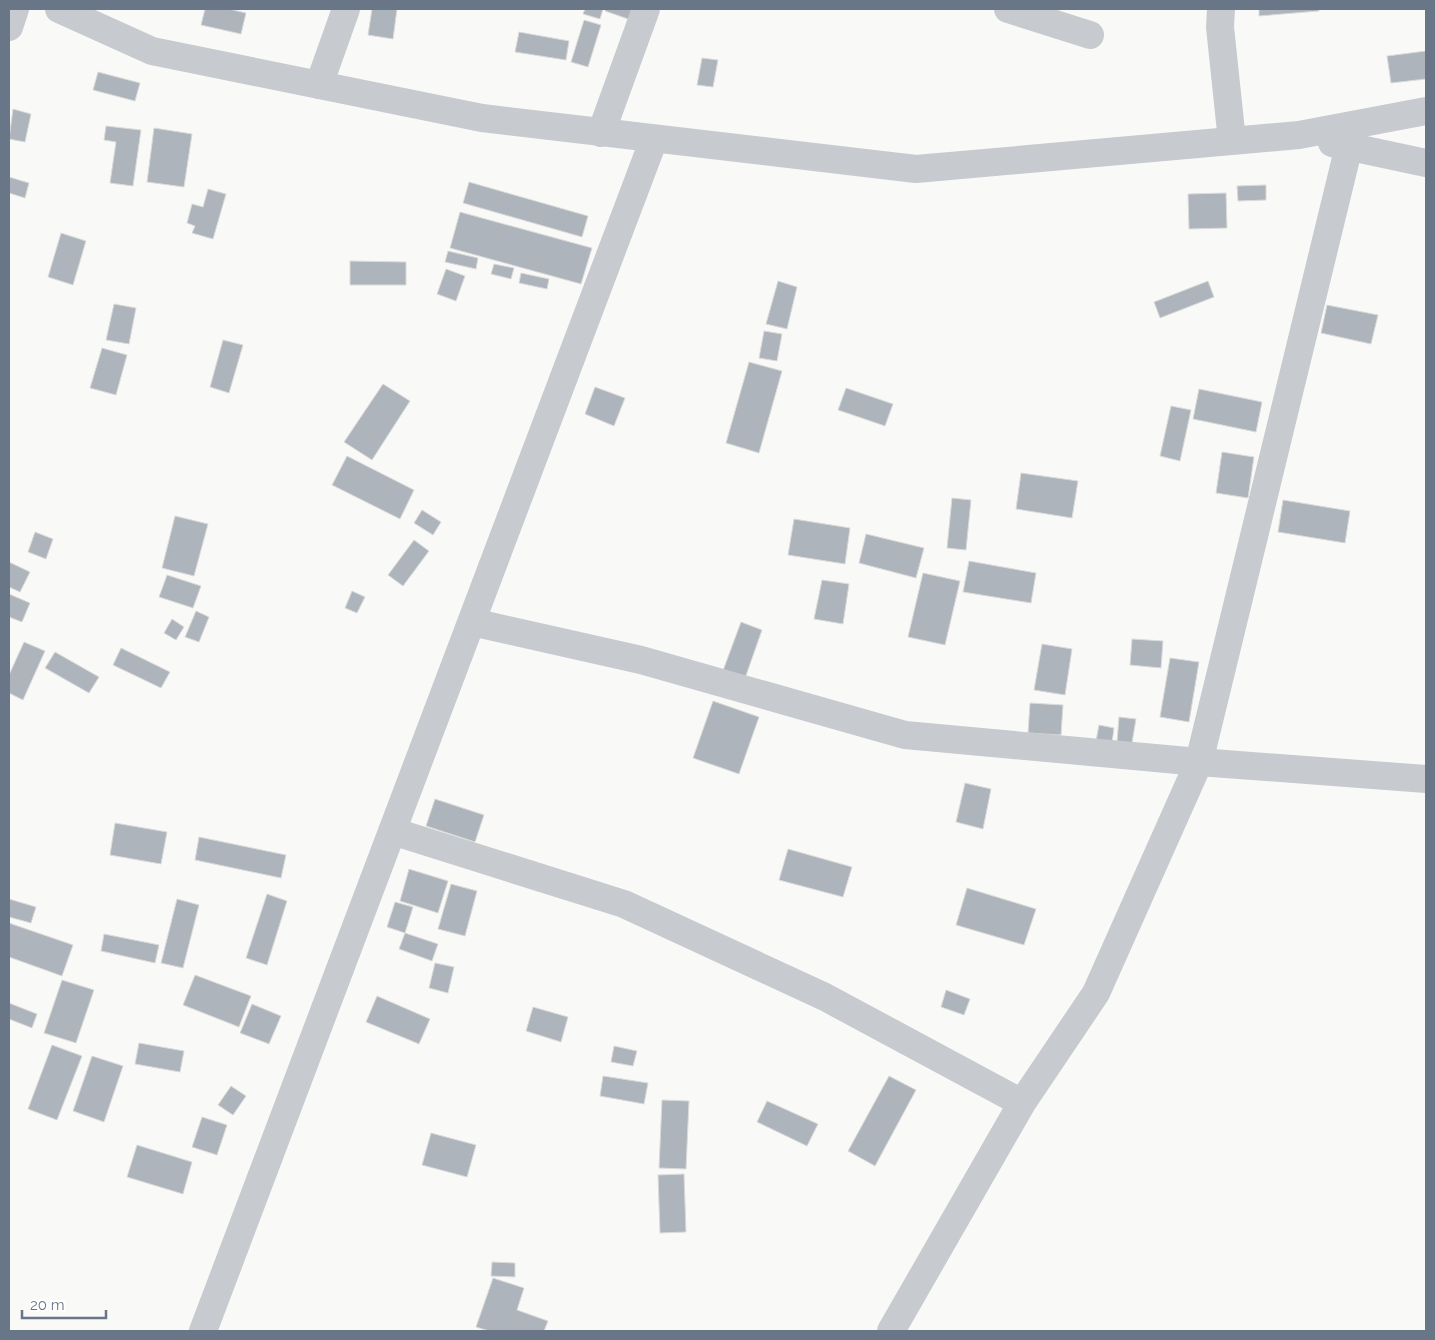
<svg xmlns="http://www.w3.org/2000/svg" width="1435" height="1340" viewBox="0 0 1435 1340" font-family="Raleway,sans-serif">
  <rect width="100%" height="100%" fill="#f9f9f7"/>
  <!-- building -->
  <path fill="#aeb4bb" stroke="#dbdbd9" d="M205,9h24l17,4 -5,21 -40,-9z
    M372,9h25l-4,30 -25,-4z
    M585,9h18l-3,10 -17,-5z
    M606,9h33l-5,12 -29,-10z
    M1259,9h60v2l-60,5z
    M584,20l17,5 -13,42 -17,-5z
    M519,32l50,9 -3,19 -51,-8z
    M1426,51v28l-35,4 -4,-27z
    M702,58l16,2 -5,27 -16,-2z
    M98,72l42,11 -5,18 -42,-11z
    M13,109l18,5 -6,28 -16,-3z
    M106,126l35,4 -8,56 -23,-3 6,-41 -12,-2z
    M154,128l38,6 -8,53 -37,-5z
    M9,177l20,6 -4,15 -16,-5z
    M469,182l119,34 -6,21 -119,-34z
    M1266,185v15l-28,1 -1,-15z
    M208,189l18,5 -13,45 -21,-6 3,-7 -8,-3 5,-19 11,3z
    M1226,193l1,35 -38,1 -1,-35z
    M460,212l132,36 -11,36 -131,-36z
    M61,233l25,8 -13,44 -25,-8z
    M448,251l30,7 -2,11 -31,-7z
    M350,261l56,1v23h-56z
    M494,264l20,4 -3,11 -20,-5z
    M446,269l19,7 -9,25 -19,-7z
    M521,273l28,6 -2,10 -28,-6z
    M778,281l19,6 -10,42 -21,-5z
    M1208,281l6,16 -54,21 -6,-16z
    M114,304l22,4 -7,36 -23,-4z
    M1327,305l51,10 -7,29 -50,-11z
    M764,331l18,3 -5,27 -18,-3z
    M223,340l20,5 -14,48 -19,-6z
    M102,348l25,7 -11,40 -26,-7z
    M749,362l33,9 -23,82 -33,-10z
    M383,384l27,17 -38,59 -28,-18z
    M595,387l30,11 -11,28 -29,-12z
    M846,388l47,16 -8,22 -47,-16z
    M1199,389l63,13 -6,30 -63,-13z
    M1171,406l20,4 -11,51 -20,-5z
    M1222,452l32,5 -6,41 -32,-5z
    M347,456l67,34 -14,29 -68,-34z
    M1021,473l57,8 -6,37 -56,-9z
    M952,498l19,2 -5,50 -19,-2z
    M1283,500l67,11 -5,32 -67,-11z
    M422,510l19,12 -8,13 -19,-12z
    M175,516l33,8 -14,52 -32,-8z
    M794,519l56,9 -5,36 -57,-9z
    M35,532l18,7 -7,20 -18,-7z
    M866,534l58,14 -8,30 -57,-15z
    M414,540l15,11 -26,35 -15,-11z
    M969,561l67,12 -5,30 -68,-11z
    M9,562l21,10 -10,20 -11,-5z
    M923,573l37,8 -15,64 -37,-8z
    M167,575l34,11 -8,22 -34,-11z
    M822,580l27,4 -6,40 -29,-5z
    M352,591l13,6 -8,16 -12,-5z
    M9,594l21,9 -8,19 -13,-5z
    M196,611l13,6 -10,25 -14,-5z
    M172,619l12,8 -8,13 -12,-7z
    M741,622l21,8 -19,54 -22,-8z
    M1132,639l31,2 -2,27 -31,-3z
    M24,642l21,9 -22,49 -14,-7v-18z
    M1042,644l30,5 -7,46 -31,-5z
    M121,648l49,24 -9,16 -48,-23z
    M55,652l44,25 -10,16 -44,-25z
    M1170,658l29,4 -10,60 -29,-5z
    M713,701l46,16 -20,57 -46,-16z
    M1030,703l33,2 -2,30 -33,-2z
    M1119,717l17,2 -4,24 -15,-1z
    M1099,725l15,3 -2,15 -16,-2z
    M965,783l26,6 -8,40 -27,-7z
    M435,799l49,16 -9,27 -49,-16z
    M115,823l52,9 -6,32 -51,-9z
    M199,837l87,18 -5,23 -86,-18z
    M788,849l64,18 -9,30 -64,-17z
    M409,869l39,12 -10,32 -38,-12z
    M451,884l26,7 -12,45 -27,-7z
    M967,888l69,21 -12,36 -68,-20z
    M267,894l20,7 -20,64 -21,-7z
    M9,899l27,8 -5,16 -22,-6z
    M177,899l22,6 -16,63 -22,-5z
    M395,902l18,5 -8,26 -18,-6z
    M9,923l64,22 -11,31 -53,-19z
    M405,933l33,11 -6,17 -33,-12z
    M104,934l55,11 -4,18 -54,-12z
    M435,963l19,4 -6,26 -19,-5z
    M195,975l56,21 -12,31 -56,-22z
    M62,980l32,10 -18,53 -32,-10z
    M946,990l24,9 -6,16 -23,-8z
    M377,996l53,23 -11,25 -53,-22z
    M9,1003l28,11 -5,14 -23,-9z
    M252,1004l29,12 -12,28 -29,-11z
    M533,1007l35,10 -7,25 -35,-11z
    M139,1043l45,8 -4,21 -45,-8z
    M52,1045l30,11 -25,64 -29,-11z
    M614,1046l23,5 -4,15 -22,-4z
    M92,1056l31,10 -19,56 -31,-11z
    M603,1076l45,7 -4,21 -44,-8z
    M889,1076l27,14 -41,76 -27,-15z
    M231,1086l15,10 -13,19 -15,-10z
    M662,1100l27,1 -3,68 -27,-1z
    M767,1101l51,23 -11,22 -50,-24z
    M202,1117l25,8 -10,30 -25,-8z
    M431,1133l45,12 -9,32 -45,-12z
    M137,1145l55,17 -9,32 -56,-17z
    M684,1174l2,58 -26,1 -2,-58z
    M492,1262l23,1v14l-24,-1z
    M493,1278l31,10 -7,22 31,11 -4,10h-55l-13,-4z"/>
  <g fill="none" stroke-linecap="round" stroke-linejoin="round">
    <!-- minor -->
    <path stroke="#c7cace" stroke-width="28" d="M59,9l93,42 330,67 434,51 383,-34 127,-24
      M1008,9l82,26
      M1221,9l-1,18 12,114
      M9,27l6,-18
      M319,85l27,-76
      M601,133l45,-124
      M1332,143l94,20
      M472,622l169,38 264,75 294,27 227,17
      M392,831l232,73 201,93 197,106
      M203,1331l451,-1192
      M891,1331l131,-228 74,-110 103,-231 150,-616"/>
  </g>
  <!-- border -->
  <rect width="1435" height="1340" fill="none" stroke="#697687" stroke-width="20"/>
  <!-- scale -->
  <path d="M22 1310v8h84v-8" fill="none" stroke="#697687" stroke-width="2.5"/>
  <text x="30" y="1310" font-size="15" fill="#697687" stroke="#ffffff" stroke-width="4" paint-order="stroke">20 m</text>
</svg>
